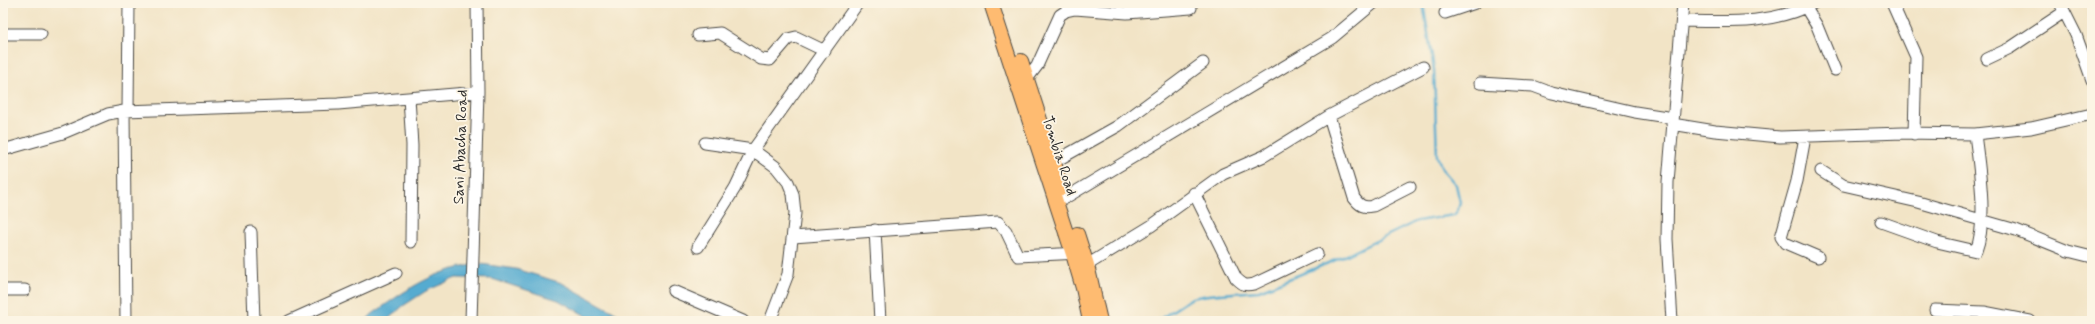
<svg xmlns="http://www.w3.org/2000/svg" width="2095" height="324" viewBox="0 0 2095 324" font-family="Mynerve,sans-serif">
  <rect width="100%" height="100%" fill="#fcf5e5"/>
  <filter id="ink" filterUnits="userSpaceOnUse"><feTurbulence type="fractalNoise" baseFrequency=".025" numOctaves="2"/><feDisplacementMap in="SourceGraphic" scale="8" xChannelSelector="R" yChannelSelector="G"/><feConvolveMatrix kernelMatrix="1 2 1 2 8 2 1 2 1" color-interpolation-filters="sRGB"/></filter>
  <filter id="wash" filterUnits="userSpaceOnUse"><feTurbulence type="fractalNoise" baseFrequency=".012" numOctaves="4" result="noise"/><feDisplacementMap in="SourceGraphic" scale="16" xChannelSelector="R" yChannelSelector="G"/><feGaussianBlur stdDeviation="0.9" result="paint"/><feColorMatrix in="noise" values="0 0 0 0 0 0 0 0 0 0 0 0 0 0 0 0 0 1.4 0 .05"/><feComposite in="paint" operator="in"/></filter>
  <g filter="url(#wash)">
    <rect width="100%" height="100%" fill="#f2e4c6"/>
    <!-- water -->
    <path fill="#54abd0" stroke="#406b7e" d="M481,264l35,5 46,14 68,38h-35l-37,-21 -66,-21 -36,-1 -30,13 -23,15 -17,15h-20c4,-7 13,-11 19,-16 31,-22 57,-37 96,-41z"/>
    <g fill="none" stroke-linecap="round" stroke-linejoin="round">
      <!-- stream -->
      <path stroke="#54abd0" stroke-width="2.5" d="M1157,321l35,-23 16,-3 51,-4 84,-34 74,-36 37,-6 4,-5 2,-8 -4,-17 -14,-16 -5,-13 -3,-86 -11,-67"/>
    </g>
  </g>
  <g filter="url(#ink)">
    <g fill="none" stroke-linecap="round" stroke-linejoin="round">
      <!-- minor casing -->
      <g stroke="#494742" stroke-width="13">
        <path id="minor" d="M1892,3l24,54 -2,77
          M2060,3l16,32 16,45
          M1806,8l11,18 18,44
          M1445,13l30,-10
          M1682,21c45,1 91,4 132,-18
          M3,34h38
          M698,35l22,-2 41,26 9,1 18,-21 8,-2 29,14
          M1987,59l23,-11 54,-36
          M1027,79l10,-13 23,-51 6,-4 9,-2 52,4 64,-5
          M1480,83l53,3 19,7 83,19 38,6
          M409,98l3,47 -1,97
          M124,111l2,210
          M128,111l1,-108
          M1329,116l25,82c6,8 10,10 19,8l37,-19
          M1672,124l43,7 65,6 123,-4 72,1 56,-6 61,-14
          M1805,137l-8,44 -16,56 4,6 33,14
          M705,143l48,7 23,17 12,15 5,12 2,19 -7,61 -18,47
          M3,150l60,-17 45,-19 16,-3 214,-7 140,-12
          M1054,162l64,-36 85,-63
          M1821,171l22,14 75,17 98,28 52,21 24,6
          M1194,193l42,85c7,7 9,8 18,6l63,-30
          M1065,198l267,-160 42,-35
          M1881,222l56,20 39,9c12,-31 3,-84 -1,-117
          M875,230l5,91
          M251,232l3,89
          M793,237l205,-15 8,9 12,25 62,-3
          M698,247l37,-59 18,-38 105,-147
          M1087,265l64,-39 72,-52 41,-18 65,-40 94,-49
          M3,290h22
          M673,291l70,30
          M1935,310l49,2 46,9
          M289,321l107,-48
          M471,321l7,-229 -1,-89
          M1672,321l-5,-82 1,-57 15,-179"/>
      </g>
      <!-- major casing -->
      <g stroke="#494742" stroke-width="16">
        <path id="major" d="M991,3l82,251 10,34 7,33
          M1021,61l41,127
          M1077,234l10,31 13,56"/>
      </g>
      <!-- minor -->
      <use href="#minor" stroke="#fff" stroke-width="11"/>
      <!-- major -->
      <use href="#major" stroke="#febb71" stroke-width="14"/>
    </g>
  </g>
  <g text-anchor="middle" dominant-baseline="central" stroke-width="3.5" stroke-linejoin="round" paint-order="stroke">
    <!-- street labels -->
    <g font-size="15" fill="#2b2b2b" stroke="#fcf5e5">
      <text transform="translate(461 147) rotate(-88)">Sani Abacha Road</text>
      <text transform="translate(1059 156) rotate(72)">Tombia Road</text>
    </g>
  </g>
  <!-- margin -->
  <rect width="2095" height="324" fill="none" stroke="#fcf5e5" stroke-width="16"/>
</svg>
